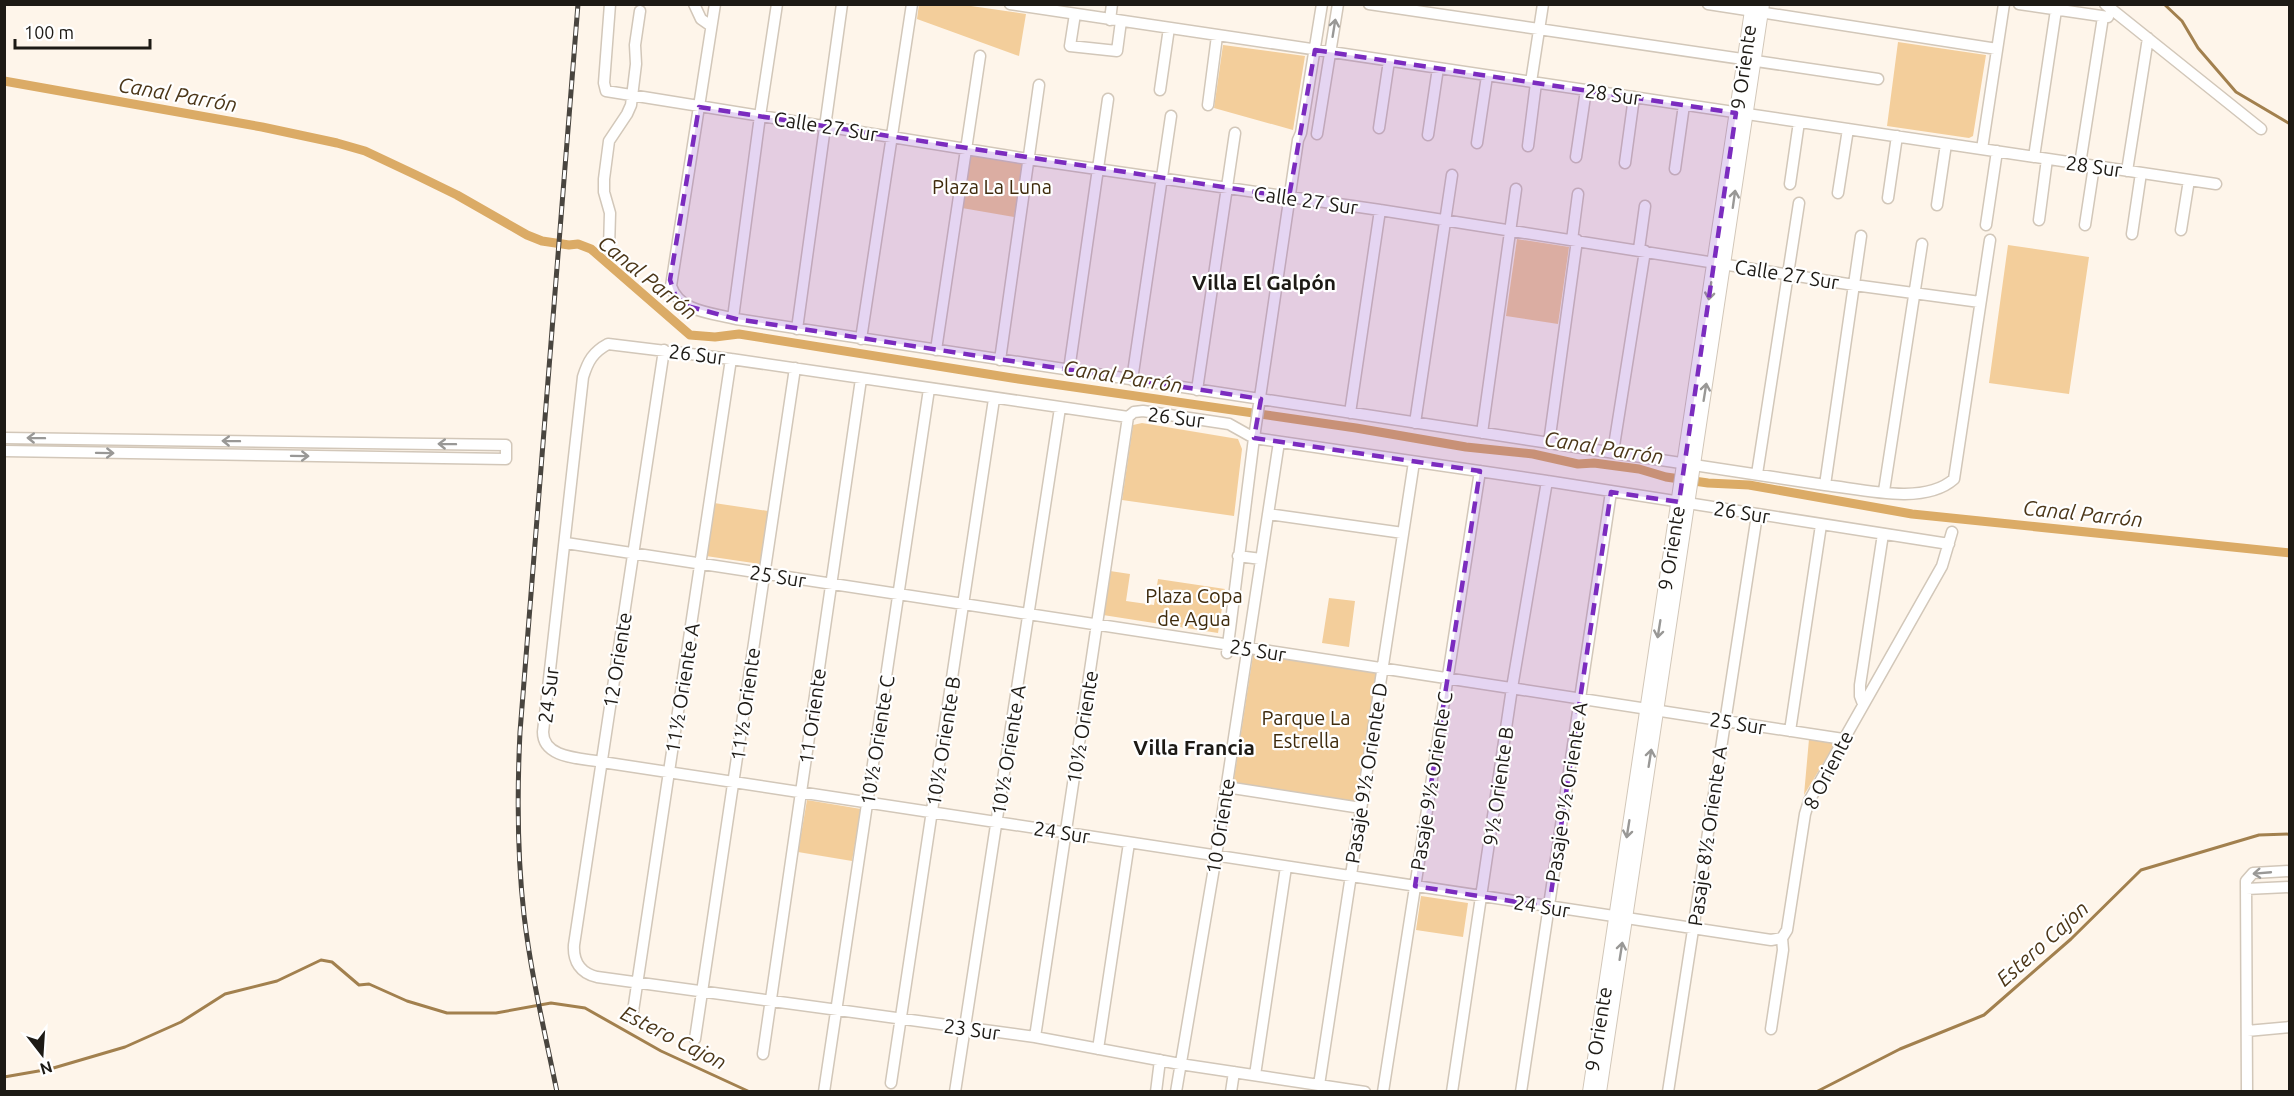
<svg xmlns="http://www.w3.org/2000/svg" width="2294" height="1096" viewBox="0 0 2294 1096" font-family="Ubuntu,sans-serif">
  <rect width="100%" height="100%" fill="#fef5ea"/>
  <!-- green -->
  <path fill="#f3ce9b" d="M919,4l45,1 62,9 -7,42 -102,-37z
    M1898,42l88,13 -13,81 -4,2 -82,-12z
    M1223,45l82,11 -12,74 -79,-22z
    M971,155l52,9 -9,53 -52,-9z
    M1517,239l52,8 -11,77 -52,-8z
    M2008,245l81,12 -20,137 -80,-11z
    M1142,423l96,16 4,10 -8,67 -112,-16 11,-75z
    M714,503l54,8 -8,53 -54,-8z
    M1110,571l20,3 -4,27 28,4 4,-26 67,10 -7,44 -115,-18z
    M1329,598l26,3 -6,46 -27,-4z
    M1253,655l125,17 -20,129 -3,2 -122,-18z
    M1809,739l27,3 -32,53z
    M807,800l54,9 -9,52 -54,-9z
    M1421,896l47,7 -5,34 -47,-7z"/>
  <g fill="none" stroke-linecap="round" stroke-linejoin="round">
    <!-- stream -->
    <path stroke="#a2804e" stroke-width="3" d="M2164,4l18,17 16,27 38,44 54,32
      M4,1077l46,-8 75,-22 56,-25 44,-28 52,-13 44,-21 11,2 27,23 10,-1 38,17 40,12h49l55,-10 34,5 76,43 89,41
      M1816,1092l84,-43 84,-34 87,-76 70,-69 118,-35 31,-1"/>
    <!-- canal -->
    <path stroke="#dbab66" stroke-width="9" d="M4,81l258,46 75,16 28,8 51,24 41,20 70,40 15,6 27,4 9,-1 13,5 99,86 25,2 24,-3 273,44 344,50 110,19 67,7 45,10 16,-1 45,6 27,8 42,6 41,2 163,29 378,39"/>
    <!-- minor casing -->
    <g stroke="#d2c7b9" stroke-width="13">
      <path id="minor" d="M610,4l-6,79 2,8 422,68 352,51 474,75 126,17
        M694,4l7,15 10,7
        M715,4l-44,282c8,26 42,27 65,33l1089,166c36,4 99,21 129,-6l36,-239
        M1010,4l1206,180
        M1369,4l509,75
        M1708,4l289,45
        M2019,4l89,13
        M2105,4l156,125
        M1075,14l-5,32 47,5 4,-30
        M1110,20l2,-16
        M1531,82l12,-78
        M1160,90l9,-62
        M1208,105l9,-69
        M1379,128l10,-67
        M1317,134l21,-130
        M1428,135l10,-67
        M1477,143l10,-67
        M1528,146l8,-63
        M1982,149l22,-145
        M1576,157l10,-67
        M2034,157l22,-147
        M1625,163l9,-66
        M2080,164l23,-147
        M1675,169l9,-64
        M2127,171l21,-133
        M1790,184l9,-62
        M1838,193l10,-64
        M1888,198l9,-62
        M1937,205l9,-61
        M2039,220l8,-61
        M1986,225l11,-74
        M2085,225l9,-59
        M2181,230l8,-50
        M2132,234l9,-61
        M1572,240l6,-46
        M609,249l1,-36 -6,-21v-13l5,-38 18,-27 4,-9 5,-41 -1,-19 5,-34
        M1639,249l6,-43
        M733,318l27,-202 17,-112
        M797,329l45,-325
        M861,339l51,-335
        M664,350l-90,595c-1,16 6,28 23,32l438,60 145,27 185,28
        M936,350l44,-294
        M1000,360l39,-275
        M1069,370l39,-271
        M1132,380l39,-264
        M1197,390l38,-257
        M1350,413l30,-203
        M1415,423l37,-248
        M1482,433l34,-244
        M4,438l502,7v14l-502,-8
        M1549,443l28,-203
        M1613,452l32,-201
        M1757,474l42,-271
        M1825,485l36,-249
        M1884,491l38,-247
        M1268,514l135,19
        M566,543l1277,196
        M1238,556l23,3
        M1227,653l27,-215 44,-298 3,-7 21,-129
        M1863,704l-3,-8v-11l23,-151
        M1790,731l31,-206
        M1226,787l135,21
        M2246,889l44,-2
        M1782,938l-11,2 -1169,-178c-20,-4 -59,-3 -59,-30l40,-355c5,-16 10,-25 25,-33l123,15 397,58 6,-5 9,-1 86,13 25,14 293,43 402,63
        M632,1018l99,-659
        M1771,1029l12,-79 -1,-12 5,-8 18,-116 4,-13 133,-235 10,-34
        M2247,1031l43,-4
        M1035,1037l93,-620
        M695,1039l100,-671
        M1098,1049l31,-206
        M763,1054l98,-675
        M1255,1075l31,-208
        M891,1083l103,-684
        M1319,1085l95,-623
        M824,1092l105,-703
        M955,1092l105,-684
        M1156,1092l4,-32
        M1176,1092l40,-236 63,-414
        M1231,1092l3,-20
        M1383,1092l97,-621
        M1452,1092l60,-404 35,-207
        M1521,1092l90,-600
        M1668,1092l89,-577
        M2247,1092l-1,-211 7,-8 37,-2"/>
    </g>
    <!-- tertiary casing -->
    <g stroke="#d2c7b9" stroke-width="14">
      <path id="tertiary" d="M1589,1092l163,-1088
        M1600,1092l163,-1088"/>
    </g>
    <!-- minor -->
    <use href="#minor" stroke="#fff" stroke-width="10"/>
    <!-- tertiary -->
    <use href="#tertiary" stroke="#fff" stroke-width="12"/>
    <!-- rail casing -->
    <g stroke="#49453f" stroke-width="5">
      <path id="rail" d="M557,1092c-12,-59 -26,-117 -33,-177 -7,-61 -7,-121 -4,-183l58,-728"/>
    </g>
    <!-- rail -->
    <use href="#rail" stroke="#fff" stroke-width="3" stroke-dasharray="9" stroke-linecap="butt"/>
  </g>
  <!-- one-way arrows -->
  <defs><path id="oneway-shaft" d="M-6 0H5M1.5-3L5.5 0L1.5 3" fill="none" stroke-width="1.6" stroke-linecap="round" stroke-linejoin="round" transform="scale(1.5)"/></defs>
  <g stroke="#999896">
    <use href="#oneway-shaft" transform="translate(1334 28) rotate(-81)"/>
    <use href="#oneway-shaft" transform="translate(1734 199) rotate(-82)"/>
    <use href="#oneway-shaft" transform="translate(1710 291) rotate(98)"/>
    <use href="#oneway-shaft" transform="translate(1705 392) rotate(-81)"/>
    <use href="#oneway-shaft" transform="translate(36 438) rotate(-179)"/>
    <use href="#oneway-shaft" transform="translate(231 441) rotate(-179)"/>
    <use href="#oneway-shaft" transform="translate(447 444) rotate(-179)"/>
    <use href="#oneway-shaft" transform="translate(105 453) rotate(1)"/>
    <use href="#oneway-shaft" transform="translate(300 456) rotate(1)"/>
    <use href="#oneway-shaft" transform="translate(1659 629) rotate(99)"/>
    <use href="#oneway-shaft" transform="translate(1650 758) rotate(-81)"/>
    <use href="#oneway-shaft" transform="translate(1628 829) rotate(99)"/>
    <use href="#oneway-shaft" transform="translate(2262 873) rotate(175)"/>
    <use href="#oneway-shaft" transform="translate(1621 951) rotate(-81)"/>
  </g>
  <!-- marked area -->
  <path fill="#7b2cbf" fill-opacity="0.2" stroke="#7b2cbf" stroke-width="4.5" stroke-dasharray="12 8" stroke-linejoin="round" d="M1315,50l421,63 -57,389 -68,-10 -62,415 -134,-21 65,-415 -226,-33 7,-39 -525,-80 -49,-13 -11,-9 -6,-17 29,-173 590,90z"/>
  <g text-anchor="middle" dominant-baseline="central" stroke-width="4.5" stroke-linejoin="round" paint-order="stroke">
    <!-- street labels -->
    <g font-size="20" fill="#1d1a15" stroke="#fff">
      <text transform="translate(1743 67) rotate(-82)">9 Oriente</text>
      <text transform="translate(1613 94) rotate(8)">28 Sur</text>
      <text transform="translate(826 126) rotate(9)">Calle 27 Sur</text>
      <text transform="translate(2094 166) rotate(8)">28 Sur</text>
      <text transform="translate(1306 200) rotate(8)">Calle 27 Sur</text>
      <text transform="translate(1787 274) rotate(9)">Calle 27 Sur</text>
      <text transform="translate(697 354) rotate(7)">26 Sur</text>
      <text transform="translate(1176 417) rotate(7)">26 Sur</text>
      <text transform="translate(1742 512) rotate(9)">26 Sur</text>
      <text transform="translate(1671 548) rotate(-81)">9 Oriente</text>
      <text transform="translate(778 576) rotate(9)">25 Sur</text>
      <text transform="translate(1258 650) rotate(9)">25 Sur</text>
      <text transform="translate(617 660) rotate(-81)">12 Oriente</text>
      <text transform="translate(682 688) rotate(-81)">11½ Oriente A</text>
      <text transform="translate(548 695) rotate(-83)">24 Sur</text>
      <text transform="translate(745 704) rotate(-82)">11½ Oriente</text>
      <text transform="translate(812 716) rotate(-82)">11 Oriente</text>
      <text transform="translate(1738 723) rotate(9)">25 Sur</text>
      <text transform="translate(1082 727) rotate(-81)">10½ Oriente</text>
      <text transform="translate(877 740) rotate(-81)">10½ Oriente C</text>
      <text transform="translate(943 741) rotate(-81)">10½ Oriente B</text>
      <text transform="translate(1008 750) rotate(-81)">10½ Oriente A</text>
      <text transform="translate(1828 770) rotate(-63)">8 Oriente</text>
      <text transform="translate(1366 773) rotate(-81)">Pasaje 9½ Oriente D</text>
      <text transform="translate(1431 781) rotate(-81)">Pasaje 9½ Oriente C</text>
      <text transform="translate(1498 786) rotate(-82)">9½ Oriente B</text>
      <text transform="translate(1566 792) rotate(-81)">Pasaje 9½ Oriente A</text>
      <text transform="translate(1220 826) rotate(-81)">10 Oriente</text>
      <text transform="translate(1062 832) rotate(9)">24 Sur</text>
      <text transform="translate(1707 836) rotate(-82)">Pasaje 8½ Oriente A</text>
      <text transform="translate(1542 906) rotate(9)">24 Sur</text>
      <text transform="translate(972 1029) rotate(8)">23 Sur</text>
      <text transform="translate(1598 1029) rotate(-81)">9 Oriente</text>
    </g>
    <!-- park labels -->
    <g font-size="20" fill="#3f2b0d" stroke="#fff">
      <text x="992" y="186">Plaza La Luna</text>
      <text x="1194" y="595">Plaza Copa<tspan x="1194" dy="23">de Agua</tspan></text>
      <text x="1306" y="717">Parque La<tspan x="1306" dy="23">Estrella</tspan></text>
    </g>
    <!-- water labels -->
    <g font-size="21" font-style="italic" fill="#4b3618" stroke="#fff">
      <text transform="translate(178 94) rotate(10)">Canal Parrón</text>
      <text transform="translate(648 277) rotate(39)">Canal Parrón</text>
      <text transform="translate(1123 376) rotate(9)">Canal Parrón</text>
      <text transform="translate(1604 447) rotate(9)">Canal Parrón</text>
      <text transform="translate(2083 513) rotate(6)">Canal Parrón</text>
      <text transform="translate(2042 943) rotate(-42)">Estero Cajon</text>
      <text transform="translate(674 1037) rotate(27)">Estero Cajon</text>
    </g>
    <!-- neighbourhood labels -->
    <g font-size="21" font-weight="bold" fill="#1d1a15" stroke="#fff">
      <text x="1264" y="282">Villa El Galpón</text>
      <text x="1194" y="747">Villa Francia</text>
    </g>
  </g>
  <!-- border -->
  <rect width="2294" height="1096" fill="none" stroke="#1d1a15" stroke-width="12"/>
  <!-- north arrow -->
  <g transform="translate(42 1054) rotate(163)" stroke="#ffffff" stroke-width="4.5" paint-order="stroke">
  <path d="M0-4.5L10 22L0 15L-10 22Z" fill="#1d1a15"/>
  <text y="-9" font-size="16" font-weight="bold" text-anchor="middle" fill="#1d1a15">N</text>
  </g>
  <!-- scale -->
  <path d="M15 39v9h135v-9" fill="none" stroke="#1d1a15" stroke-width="3"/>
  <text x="24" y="39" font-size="18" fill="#1d1a15" stroke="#ffffff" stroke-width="4.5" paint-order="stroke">100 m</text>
</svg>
